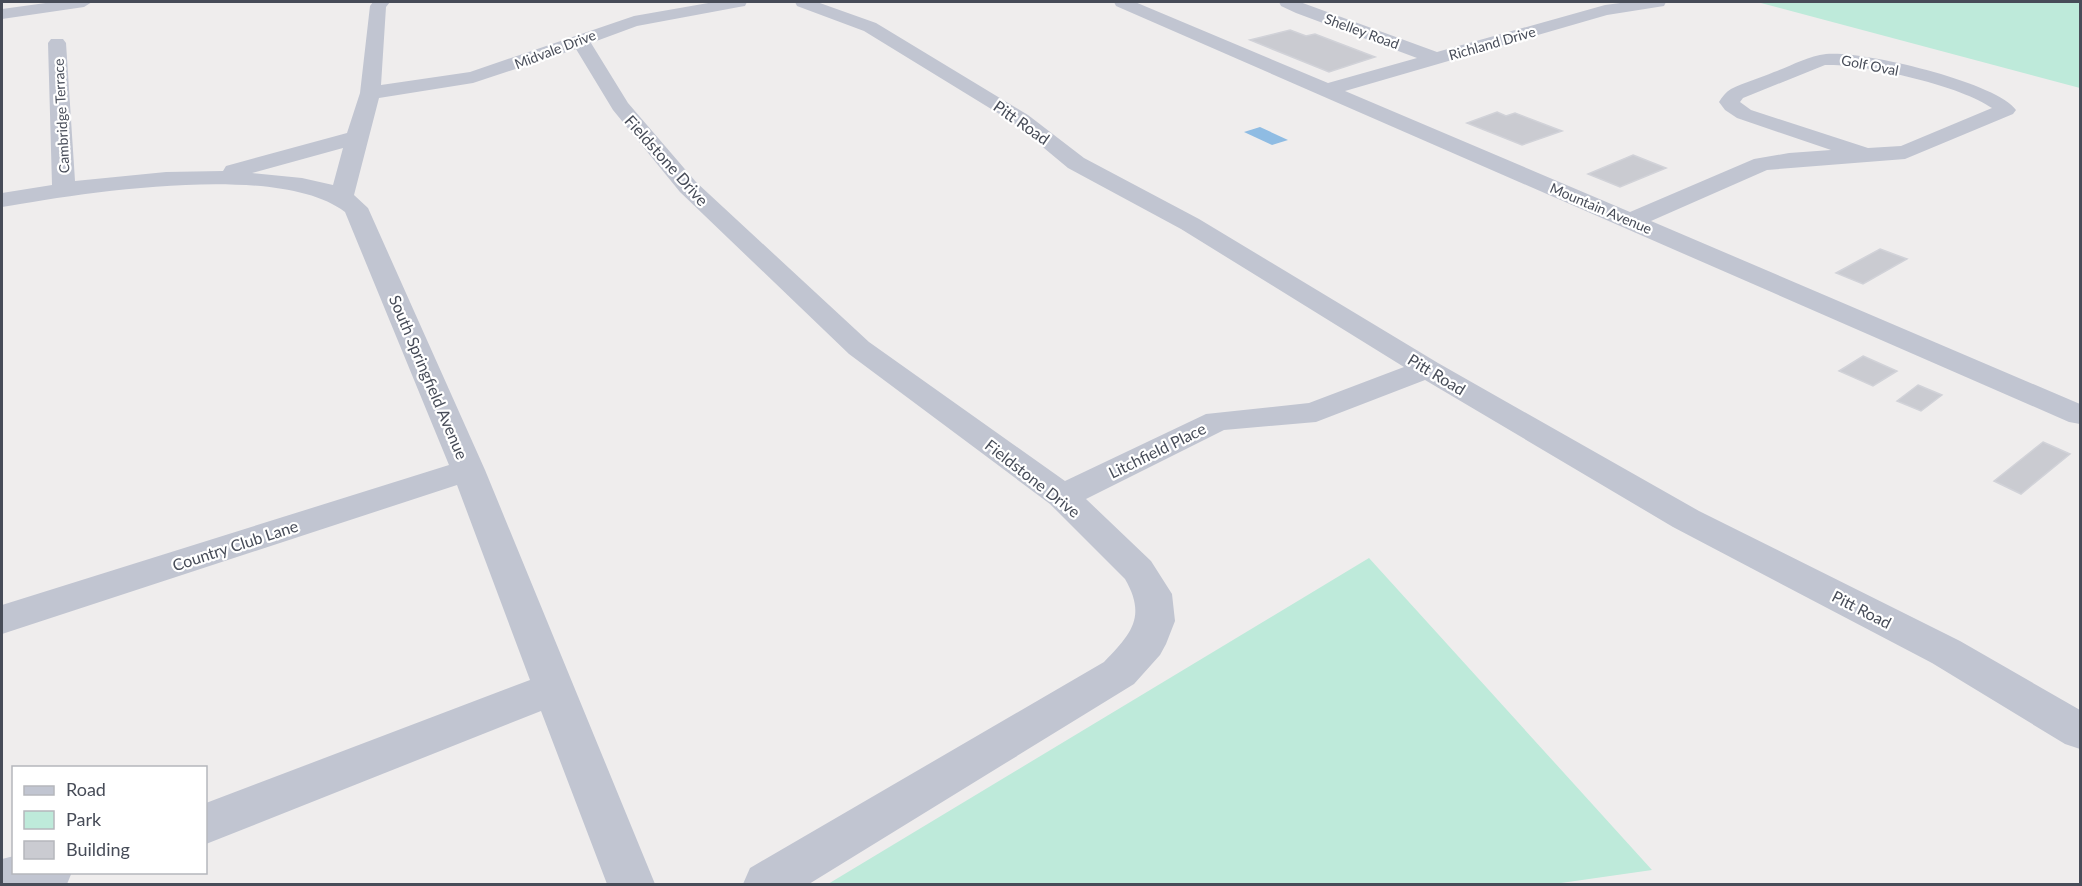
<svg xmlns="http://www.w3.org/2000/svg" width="2082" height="886" viewBox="0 0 2082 886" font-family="Lato,sans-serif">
  <rect width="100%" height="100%" fill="#efeded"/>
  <!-- green -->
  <path fill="#beeada" d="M1757,2h323v86z
    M1369,558l283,312 -98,14h-726z"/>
  <!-- water -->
  <path fill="#8fbce3" d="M1260,127l28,13 -16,5 -28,-13z"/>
  <!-- building -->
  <path fill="#cacbd1" stroke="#d1d2d8" stroke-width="1.5" d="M1290,30l16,6 9,-2 60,23 -46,15 -79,-32z
    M1497,112l9,4 9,-3 47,18 -40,14 -55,-22z
    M1633,155l33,13 -46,19 -32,-13z
    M1880,249l27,10 -44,25 -27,-11z
    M1863,356l34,15 -24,15 -34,-15z
    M1918,385l24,10 -21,16 -24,-10z
    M2043,442l27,12 -49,40 -27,-13z"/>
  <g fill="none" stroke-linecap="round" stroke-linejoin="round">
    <!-- minor -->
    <path fill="#c1c5d1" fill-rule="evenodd" d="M53,2h39l-8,5 -82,12v-10z
      M373,2h17l-4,5 -5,78 89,-13 164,-56 80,-14h33l-2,4 -6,1 -102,19 -46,17 37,60 68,79 173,160 196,139 141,-67 103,-11 95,-36 -223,-138 -113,-61 -54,-45 -150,-92 -67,-25 -2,-4h22l59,21 152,92 56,43 115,61 239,144 261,148 261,130 120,69v39l-15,-5 -133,-81 -259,-136 -248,-147 -109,42 -92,8 -138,69 65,62 21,33 3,27 -9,23 -6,11 -26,29 -325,200h-66l7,-16 354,-206c27,-28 43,-45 21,-83l-75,-75 -201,-150 -169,-162 -67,-82 -37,-61 -103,34 -94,15 -25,97 14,13 117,262 170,414h-48l-66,-173 -335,133v-41l324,-123 -73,-195 -455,149v-29l447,-140 -104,-253c-67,-51 -262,-19 -343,-5v-14l50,-8 -4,-142 3,-4h12l3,4 9,138 91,-9 57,-1 3,-5 121,-33 13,-40 10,-87zM343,148l-10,37 -31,-7 -50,-5z
      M1114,2h21l193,81 89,-25 -121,-45 -15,-7 -2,-4h21l137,50 168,-47 23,-3h38l-2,4 -57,9 -262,76 285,121 124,-53 35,-6 42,-3 -94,-32 -12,-8 -6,-8c3,-5 7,-10 12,-13 14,-7 29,-11 43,-17 17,-6 34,-16 52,-18 35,-4 171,28 190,56l-3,4 -108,45 -138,11 -116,51 429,183v20l-11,-2 -953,-416zM1825,65c38,-2 137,21 167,43l-91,38 -33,2 -117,-38 -11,-8 3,-4z
      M14,856v16h58l-5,12h-65v-25z"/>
  </g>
  <g text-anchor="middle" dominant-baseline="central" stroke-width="4.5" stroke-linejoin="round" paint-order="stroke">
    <!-- far-street labels -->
    <g font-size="14" fill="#474c58" stroke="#fff">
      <text transform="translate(1362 31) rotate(20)">Shelley Road</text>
      <text transform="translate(1492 43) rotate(-16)">Richland Drive</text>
      <text transform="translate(555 49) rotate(-21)">Midvale Drive</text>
      <text transform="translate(1870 65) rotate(11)">Golf Oval</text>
      <text transform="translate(61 116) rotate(-93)">Cambridge Terrace</text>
      <text transform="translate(1601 208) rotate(23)">Mountain Avenue</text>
    </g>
    <!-- street labels -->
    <g font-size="16" fill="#474c58" stroke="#fff">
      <text transform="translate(1022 122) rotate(35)">Pitt Road</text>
      <text transform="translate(667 160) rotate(48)">Fieldstone Drive</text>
      <text transform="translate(1437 374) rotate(31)">Pitt Road</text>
      <text transform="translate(429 377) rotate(67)">South Springfield Avenue</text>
      <text transform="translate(1157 450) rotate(-26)">Litchfield Place</text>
      <text transform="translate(1033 478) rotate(38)">Fieldstone Drive</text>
      <text transform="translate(235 545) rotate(-18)">Country Club Lane</text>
      <text transform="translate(1862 609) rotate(27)">Pitt Road</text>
    </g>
  </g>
  <!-- border -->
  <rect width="2082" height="886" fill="none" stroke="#474c58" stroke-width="6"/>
  <!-- legend -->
  <rect x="12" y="766" width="195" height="108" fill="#ffffff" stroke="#b5b7bc" stroke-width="1.5"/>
  <rect x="24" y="786" width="30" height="9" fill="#c1c5d1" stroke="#b5b7bc" stroke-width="1.5"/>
  <text x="66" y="796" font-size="18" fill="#474c58">Road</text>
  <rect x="24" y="811" width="30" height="18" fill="#beeada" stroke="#b5b7bc" stroke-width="1.5"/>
  <text x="66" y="826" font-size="18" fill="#474c58">Park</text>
  <rect x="24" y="841" width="30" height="18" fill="#cacbd1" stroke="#b5b7bc" stroke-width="1.5"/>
  <text x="66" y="856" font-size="18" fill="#474c58">Building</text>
</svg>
